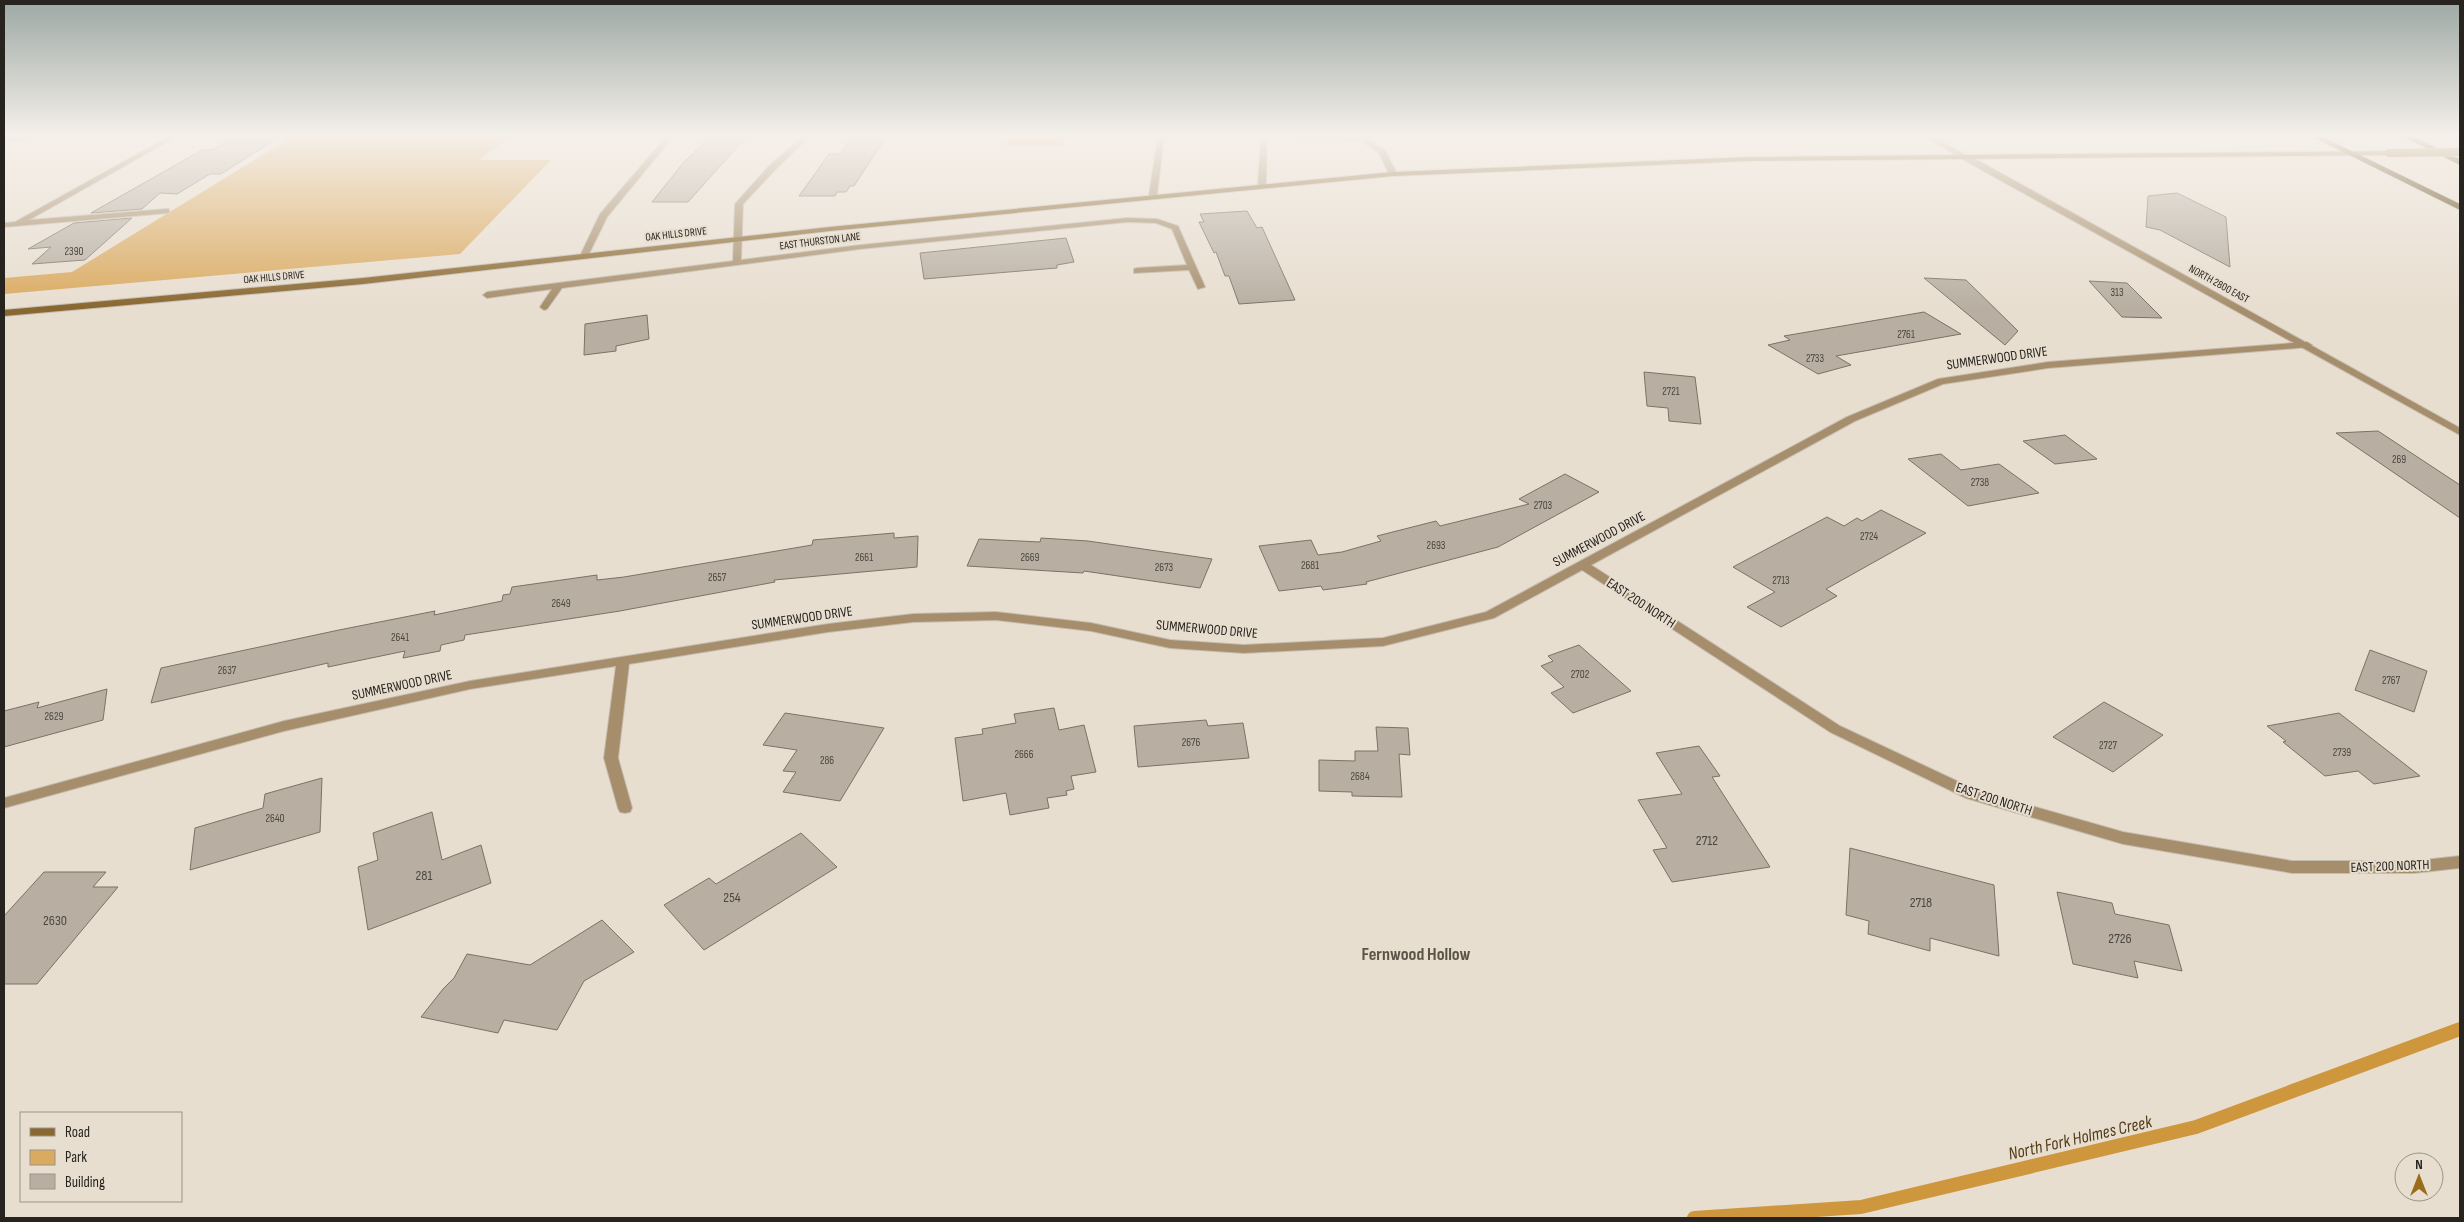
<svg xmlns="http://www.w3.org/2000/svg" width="2464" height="1222" viewBox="0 0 2464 1222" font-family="'Sofia Sans Condensed',sans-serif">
  <rect width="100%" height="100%" fill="#e8ded0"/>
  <!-- green -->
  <path fill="#daaa60" d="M292,137h217l-30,23h72l-91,94 -456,40v-16l68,-6z
    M1009,138h55l-2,8h-56z"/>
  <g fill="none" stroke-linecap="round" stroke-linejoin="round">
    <!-- stream -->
    <path stroke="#ce973d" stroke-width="14" d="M1694,1218l167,-11 335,-80 264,-98"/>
  </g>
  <!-- building -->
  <path fill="#b8afa2" stroke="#7b7266" d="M710,137h36l-58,65h-36l32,-40z
    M852,137h34l-32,49h-4l-4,6h-9l-2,4h-36l30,-42h11z
    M227,141h46l-52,33h-11l-33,20 -17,-1 -18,16 -51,4 111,-63h10z
    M2177,193l49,24 4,50 -70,-37 -14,-3 2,-31z
    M1247,211l10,17 5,-1 33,73 -56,4 -10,-28h-4l-9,-24 -2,1 -15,-31h5l-4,-8z
    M132,218l-47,42 -53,4 19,-17 -23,2 46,-26z
    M1066,238l8,24 -17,3v3l-133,11 -4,-26z
    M1924,278l42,2 52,51 -13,14z
    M2089,281l38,2 35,35 -40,-1z
    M1924,312l37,22 -125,22 15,9 -33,9 -50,-29 22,-5 -6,-4z
    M647,315l2,24 -33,7v5l-32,4 1,-31z
    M1644,372l51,5 6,47 -32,-3 -1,-13 -21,-2z
    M2378,431l82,54v33l-124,-85z
    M2065,435l32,24 -42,5 -32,-23z
    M1941,454l20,16 38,-6 40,29 -71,13 -60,-47z
    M1565,474l34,18 -101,55 -132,35 1,2 -44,6 -2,-4 -42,5 -20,-45 52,-6 7,15 24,-3 39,-11 -4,-5 59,-15 4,5 89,-22 -10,-5z
    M1881,510l45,23 -100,56 11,7 -56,31 -34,-20 28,-15 -42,-25 94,-50 17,9 13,-8 5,3z
    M894,533v5l24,-2 -1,31 -143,13 1,2 -155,29 -155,24 -1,5 -23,5 -1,6 -37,7 2,-7 -77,16v-4l-177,40 10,-35 178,-38 96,-19 -1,4 68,-14 1,-6 7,-1 2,-7 85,-12v5l27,-3 188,-32 1,-5z
    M1041,538l47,3 124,18 -12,29 -116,-17 -1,2 -116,-7 12,-27 61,3z
    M1579,645l52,46 -58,22 -22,-20 13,-6 -23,-21 12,-5 -5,-5z
    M2370,650l57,21 -13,41 -59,-22z
    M107,689l-4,31 -99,27v-36l35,-9 -2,6z
    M2104,702l59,33 -50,37 -60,-35z
    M1054,708l5,22 25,-5 12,47 -25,4 3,13 -8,2 1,4 -20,3 2,10 -39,7 -4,-22 -43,8 -8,-63 28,-4 -1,-5 34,-6 -2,-9z
    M785,713l99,15 -44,73 -57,-9 13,-20 -13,-1 14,-21 -34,-5z
    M2339,713l81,63 -46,8 -16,-13 -33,5 -42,-34 3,-1 -19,-15z
    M1206,720l2,6 35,-3 6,35 -111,9 -4,-41z
    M1376,727l32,1 2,27 -11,-1 3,43 -50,-1v-4l-33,-1v-31l36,1v-10h23z
    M1699,746l21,30 -8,1 58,90 -98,15 -19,-32 14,-2 -29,-48 44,-6 -26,-41z
    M322,778l-2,54 -130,38 5,-42 68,-20 2,-14z
    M432,812l10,48 39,-15 10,38 -123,47 -10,-63 20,-7 -5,-27z
    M801,833l36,34 -133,83 -40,-45 45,-27 7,6z
    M1850,848l144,37 5,71 -69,-18v13l-62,-17 1,-13 -23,-6z
    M44,872h62l-13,15h25l-81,97h-33v-68z
    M2057,892l55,11 3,11 54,11 13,46 -48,-10 4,17 -65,-14z
    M602,920l32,32 -50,29 -27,49 -53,-10 -6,13 -77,-16 22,-28 11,-11 13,-24 63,11z"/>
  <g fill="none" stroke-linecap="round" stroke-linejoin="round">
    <!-- service casing -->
    <g stroke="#c5bdb0" stroke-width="2">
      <path id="service" d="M666,137h7l-66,80 -19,39 -7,2 -1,-2 20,-42z
        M1158,137h6l-7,58 -4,2 -4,-2z
        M1261,137h6l-1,49 -4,2 -4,-2z
        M1296,137h69l20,13 12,24 -7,2 -11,-23 -19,-13 -61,-1z"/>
    </g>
    <!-- minor casing -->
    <g stroke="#c5bdb0" stroke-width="2">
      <path id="minor" d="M34,137l-3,2 -27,3v-4z
        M168,137h8l-147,83 137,-11h3v4l-165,14v-4l11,-1z
        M802,137h7l-35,34 -31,33 -2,56 119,-15 267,-27 30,1 21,7 27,61 -7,2 -9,-19 -55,3v-4l3,-1 50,-3 -15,-36 -16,-6 -29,-1 -267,27 -298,39 -15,21 -3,1 -4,-3 12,-18 -65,9 -4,-3 4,-3 246,-31 2,-57 33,-37z
        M1926,137h8l35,20 -7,2z
        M2307,342l5,3 -2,2 -262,21 -105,16 -88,37 -264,144 249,161 136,64 147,42 169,29h122l46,-5v12l-46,5h-122l-169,-29 -157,-46 -136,-66 -248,-162 -88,48 -111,28 -139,7 -74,-5 -79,-17 -95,-11 -83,2 -85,10 -199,32 -11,94 14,50 -2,4 -5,1 -5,-1 -2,-4 -14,-50 12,-92 -146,23 -186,42 -280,77v-10l280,-77 186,-40 358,-57 85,-10 83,-2 95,11 79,17 74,5 139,-7 103,-26 361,-195 91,-38 110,-17z"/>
    </g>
    <!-- tertiary casing -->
    <g stroke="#c5bdb0" stroke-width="2">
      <path id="tertiary" d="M1962,155h6l492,273v7l-498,-276z"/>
    </g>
    <!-- secondary casing -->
    <g stroke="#c5bdb0" stroke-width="2">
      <path id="secondary" d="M2389,151l4,2 -1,2 -643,6 -356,15 -563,55 -467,53 -359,32v-6l359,-32 467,-51 563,-55 356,-15z"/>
    </g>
    <!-- motorway casing -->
    <g stroke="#c5bdb0" stroke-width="1">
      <path id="motorway" d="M2313,137h10l137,67v6z
        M2404,137h10l46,22v6z"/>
    </g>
    <!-- service -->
    <use href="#service" fill="#a68e6c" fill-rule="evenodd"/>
    <!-- minor -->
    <use href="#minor" fill="#a68e6c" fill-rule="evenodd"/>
    <!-- tertiary -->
    <use href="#tertiary" fill="#a68e6c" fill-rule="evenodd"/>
    <!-- secondary -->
    <use href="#secondary" fill="#896730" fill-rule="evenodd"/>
    <!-- motorway -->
    <use href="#motorway" fill="#533803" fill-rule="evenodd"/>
    <!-- secondary-bridge casing -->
    <g stroke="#c5bdb0" stroke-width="9" stroke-linecap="butt">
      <path id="secondary-bridge" d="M2389,153l71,-1"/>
    </g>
    <!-- secondary-bridge -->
    <use href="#secondary-bridge" stroke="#896730" stroke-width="8"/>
  </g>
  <!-- sky -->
  <linearGradient id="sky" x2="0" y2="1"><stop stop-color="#9da8a4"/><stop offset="0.44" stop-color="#f5f0ea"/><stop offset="1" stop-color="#f5f0ea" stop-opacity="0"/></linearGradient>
  <rect width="2464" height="308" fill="url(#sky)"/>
  <g text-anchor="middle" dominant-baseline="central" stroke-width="4" stroke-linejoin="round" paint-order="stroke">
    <!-- far-street labels -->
    <g font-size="11" fill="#27241f" stroke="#e8ded0">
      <text transform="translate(676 234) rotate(-6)">OAK HILLS DRIVE</text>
      <text transform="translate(820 241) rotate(-7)">EAST THURSTON LANE</text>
      <text transform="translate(274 277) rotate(-5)">OAK HILLS DRIVE</text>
      <text transform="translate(2219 284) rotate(29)">NORTH 2800 EAST</text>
    </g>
    <!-- number labels -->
    <g font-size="11" fill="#4b4740">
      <text x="74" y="251">2390</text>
      <text x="2117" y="292">313</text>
      <text x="1906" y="334">2761</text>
      <text x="1815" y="358">2733</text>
      <text x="1671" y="391">2721</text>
      <text x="2399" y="459">269</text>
      <text x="1980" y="482">2738</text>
      <text x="1543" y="505">2703</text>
      <text x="1869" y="536">2724</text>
      <text x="1436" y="545">2693</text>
      <text x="864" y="557">2661</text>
      <text x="1030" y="557">2669</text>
      <text x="1310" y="565">2681</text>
      <text x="1164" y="567">2673</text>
      <text x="717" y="577">2657</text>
      <text x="1781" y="580">2713</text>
      <text x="561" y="603">2649</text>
      <text x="400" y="637">2641</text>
      <text x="227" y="670">2637</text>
      <text x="1580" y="674">2702</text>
      <text x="2391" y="680">2767</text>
      <text x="54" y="716">2629</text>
      <text x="1191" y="742">2676</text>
      <text x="2108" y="745">2727</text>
      <text x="2342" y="752">2739</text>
      <text x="1024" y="754">2666</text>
      <text x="827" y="760">286</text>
      <text x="1360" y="776">2684</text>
      <text x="275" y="818">2640</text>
    </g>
    <!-- street labels -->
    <g font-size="14" fill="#27241f" stroke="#e8ded0">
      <text transform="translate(1997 358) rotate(-8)">SUMMERWOOD DRIVE</text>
      <text transform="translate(1599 539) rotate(-28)">SUMMERWOOD DRIVE</text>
      <text transform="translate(1641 603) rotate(33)">EAST 200 NORTH</text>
      <text transform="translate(802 618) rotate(-8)">SUMMERWOOD DRIVE</text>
      <text transform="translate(1207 629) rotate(5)">SUMMERWOOD DRIVE</text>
      <text transform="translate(402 685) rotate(-12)">SUMMERWOOD DRIVE</text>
      <text transform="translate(1994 799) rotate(18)">EAST 200 NORTH</text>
      <text transform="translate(2390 866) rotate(-2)">EAST 200 NORTH</text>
    </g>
    <!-- near-number labels -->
    <g font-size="14" fill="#4b4740">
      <text x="1707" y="840">2712</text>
      <text x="424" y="875">281</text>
      <text x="732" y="897">254</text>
      <text x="1921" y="902">2718</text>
      <text x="55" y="920">2630</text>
      <text x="2120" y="938">2726</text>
    </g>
    <!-- near-neighbourhood labels -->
    <g font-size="18" font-weight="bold" fill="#5b5347" stroke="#e8ded0">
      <text x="1416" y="954">Fernwood Hollow</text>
    </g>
    <!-- near-water labels -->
    <g font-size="18" font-style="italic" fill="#533c17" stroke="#e8ded0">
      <text transform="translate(2080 1138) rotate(-13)">North Fork Holmes Creek</text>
    </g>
  </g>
  <!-- border -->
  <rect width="2464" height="1222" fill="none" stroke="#27241f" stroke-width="10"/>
  <!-- legend -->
  <rect x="20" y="1112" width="162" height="90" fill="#e8ded0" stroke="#9b9489"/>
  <rect x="30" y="1128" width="25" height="8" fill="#896730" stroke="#9b9489"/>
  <text x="65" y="1137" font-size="15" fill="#27241f">Road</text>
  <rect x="30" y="1150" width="25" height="15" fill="#daaa60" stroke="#9b9489"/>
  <text x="65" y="1162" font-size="15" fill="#27241f">Park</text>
  <rect x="30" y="1174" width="25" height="15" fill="#b8afa2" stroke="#9b9489"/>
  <text x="65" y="1187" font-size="15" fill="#27241f">Building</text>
  <!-- north arrow -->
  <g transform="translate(2419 1177)"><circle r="24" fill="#e8ded0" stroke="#9b9489"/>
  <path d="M0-4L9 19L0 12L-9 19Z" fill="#9a6d1d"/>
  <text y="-8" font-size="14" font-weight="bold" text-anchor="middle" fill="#27241f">N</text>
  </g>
</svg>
